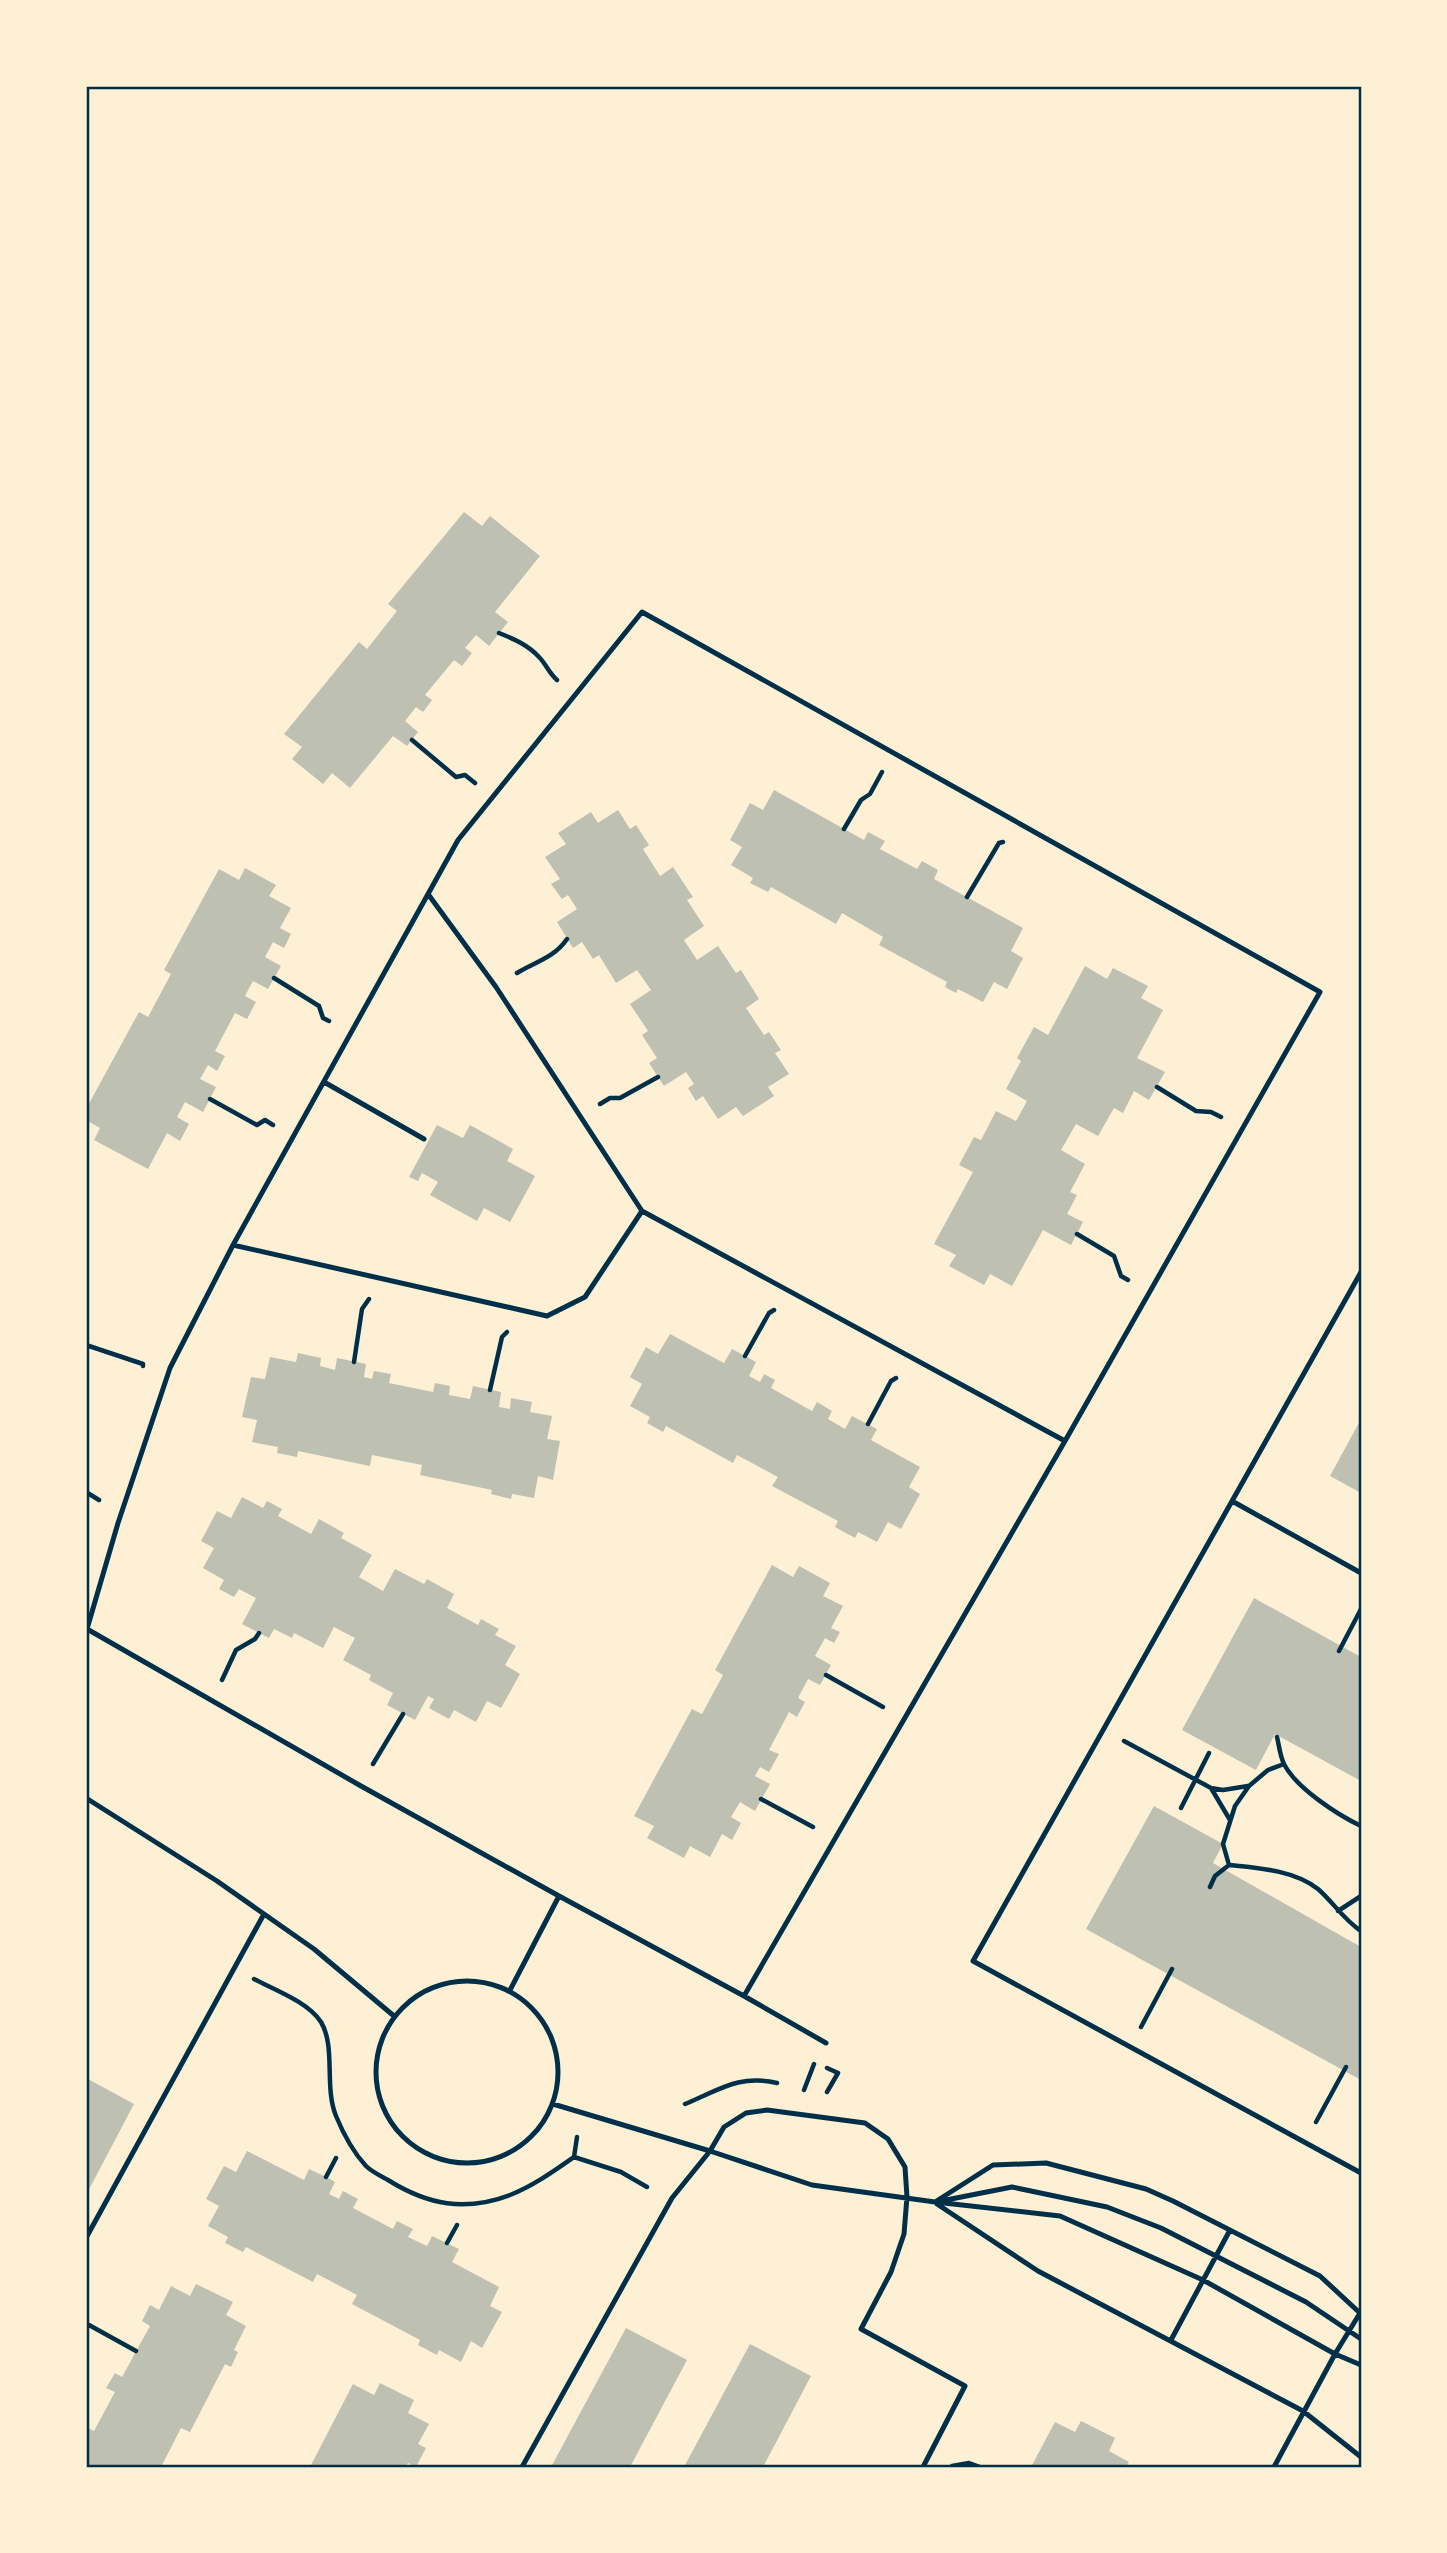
<svg xmlns="http://www.w3.org/2000/svg" width="1447" height="2553" viewBox="0 0 1447 2553" font-family="Montserrat,sans-serif">
  <rect width="100%" height="100%" fill="#fdf0d5"/>
  <!-- building -->
  <path fill="#bec0b2" d="M464,512l18,14 8,-10 50,40 -45,56 13,10 -19,24 -13,-11 -11,13 7,5 -10,13 -8,-6 -29,35 7,5 -9,12 -7,-5 -11,14 13,11 -11,14 -14,-10 -43,52 -18,-15 -9,11 -31,-25 10,-12 -18,-13 75,-92 8,7 30,-38 -9,-7z
    M774,790l90,50 4,-8 17,9 -5,8 37,20 5,-8 16,9 -4,9 89,49 -12,23 12,7 -16,31 -13,-7 -11,20 -25,-13 -2,4 -11,-6 2,-5 -68,-37 4,-8 -41,-24 -6,11 -65,-37 -3,5 -18,-9 3,-5 -22,-13 11,-18 -12,-7 20,-37 13,7z
    M618,810l12,19 6,-4 13,20 -6,4 17,27 13,-9 20,30 -6,3 17,26 -20,14 13,20 21,-14 18,27 5,-3 18,29 -13,9 18,27 5,-3 12,18 -6,3 14,21 -21,13 6,9 -31,20 -7,-9 -18,12 -15,-23 -7,5 -8,-13 6,-4 -8,-12 -22,14 -15,-23 8,-5 -15,-23 6,-4 -18,-27 21,-14 -14,-20 -21,13 -17,-28 -6,4 -11,-17 -9,6 -16,-26 20,-13 -9,-14 -6,4 -11,-15 9,-5 -15,-22 21,-13 -8,-11 33,-21 7,11z
    M245,868l31,17 -7,11 22,12 -11,20 11,6 -7,14 -11,-6 -8,15 16,9 -13,23 -15,-8 -8,15 11,6 -9,17 -12,-6 -20,38 10,5 -8,15 -9,-6 -8,14 16,8 -13,25 -18,-10 -8,15 12,7 -9,17 -13,-8 -19,36 -54,-29 6,-12 -14,-8v-11l53,-97 9,5 23,-43 -7,-4 55,-101 20,11z
    M1085,966l22,13 6,-11 35,18 -7,12 22,12 -26,48 28,14 -16,28 -15,-9 -11,22 -9,-5 -16,28 -22,-12 -15,26 24,14 -15,28 7,3 -10,19 16,8 -12,23 -28,-15 -31,56 -22,-12 -6,11 -35,-19 7,-11 -22,-11 39,-72 -14,-7 15,-28 7,3 15,-29 20,10 11,-20 -21,-12 15,-28 -4,-3 17,-31 14,8z
    M437,1125l26,13 7,-13 43,24 -6,12 28,15 -25,46 -26,-14 -7,13 -47,-26 8,-13 -16,-9 -4,8 -9,-4z
    M670,1334l54,29 8,-14 24,13 -7,14 11,6 4,-8 11,6 -4,8 41,23 5,-9 15,9 -4,8 17,10 7,-13 25,13 -6,11 49,27 -11,20 11,7 -19,35 -13,-7 -11,20 -19,-10 -3,6 -20,-11 3,-6 -66,-35 6,-9 -41,-22 -4,8 -67,-37 -3,6 -16,-9 3,-6 -20,-11 12,-22 -12,-7 16,-30 12,7z
    M298,1353l23,5 -1,8 15,4 2,-12 29,6 -2,13 8,2 2,-8 17,3 -2,9 44,9 2,-9 15,3 -1,9 21,4 3,-13 28,6 -2,15 11,2 1,-11 21,4 -2,10 22,4 -5,23 13,2 -7,39 -15,-4 -4,22 -22,-4 -1,5 -20,-5 1,-4 -72,-15 2,-10 -50,-10 -2,11 -72,-15 -1,6 -20,-4 1,-6 -26,-5 5,-22 -15,-3 9,-40 14,2 5,-22 26,5z
    M1361,1419v74l-31,-17z
    M242,1497l21,11 4,-7 15,8 -4,7 33,18 8,-15 25,14 -3,5 31,17 -13,22 24,14 12,-22 29,15 3,-5 27,15 -7,14 31,17 3,-6 18,10 -4,6 21,11 -11,19 15,9 -19,34 -14,-7 -11,21 -22,-12 -5,9 -20,-11 5,-9 -6,-3 -13,24 -28,-15 6,-12 -24,-13 2,-5 -28,-15 12,-22 -21,-11 -11,21 -29,-15 -2,5 -18,-9 -5,9 -27,-14 14,-26 -17,-9 -5,8 -15,-8 5,-9 -21,-12 11,-20 -13,-7 16,-30 14,7z
    M772,1565l21,12 6,-11 31,17 -7,13 20,10 -12,22 9,4 -6,11 -9,-5 -10,18 16,9 -11,20 -12,-6 -10,19 7,4 -8,15 -8,-5 -20,38 10,4 -10,18 -9,-5 -5,9 15,8 -15,27 -15,-9 -9,15 10,6 -9,17 -10,-6 -12,23 -20,-11 -6,12 -37,-20 7,-12 -20,-10 58,-107 10,5 21,-39 -8,-5z
    M1254,1598l107,59v124l-86,-47 -19,36 -74,-40z
    M1154,1806l69,38 -10,19 148,84v133l-275,-151z
    M86,2078l48,26 -48,91z
    M247,2151l57,29 5,-11 17,8 9,5 -6,12 10,5 4,-8 15,8 -5,9 40,21 4,-8 16,8 -5,8 19,9 5,-10 27,13 -7,13 47,25 -9,19 12,6 -20,36 -11,-7 -10,21 -22,-12 -2,5 -19,-10 2,-5 -68,-36 5,-9 -40,-21 -4,8 -67,-35 -3,5 -18,-9 3,-6 -20,-11 11,-20 -13,-7 18,-33 12,6z
    M196,2284l37,18 -7,13 20,11 -12,24 4,2 -7,15 -6,-3 -35,68 -9,-4 -20,39h-75v-40l8,4 21,-39 -9,-4 9,-15 7,4 28,-51 -8,-5 8,-16 9,5 12,-24 19,10z
    M626,2328l61,32 -57,107h-79z
    M750,2344l61,32 -48,91h-79z
    M380,2383l34,17 -6,13 21,11 -11,20 8,4 -10,19 -8,-4 -3,4h-95l43,-83 21,11z
    M1081,2421l34,17 -6,13 20,11 -3,5h-95l24,-45 20,10z"/>
  <g fill="none" stroke-linecap="round" stroke-linejoin="round">
    <!-- path -->
    <path stroke="#003049" stroke-width="4.5" d="M499,633c15,6 29,12 40,24 7,7 10,16 18,23
      M412,740l44,37 9,-2 10,8
      M844,829l17,-29 9,-6 12,-22
      M967,897l32,-54 4,-1
      M517,973c18,-11 37,-15 50,-34
      M274,978l45,28 4,12 6,3
      M1157,1087l39,24 15,1 10,5
      M210,1099l47,26 8,-5 8,5
      M600,1104l10,-6h10l38,-21
      M1077,1234l37,22 7,20 7,4
      M86,1345l57,19v2
      M745,1356l24,-43 5,-3
      M354,1362l8,-53 7,-10
      M490,1390l12,-53 5,-5
      M868,1424l23,-43 5,-3
      M86,1492l13,8
      M1339,1651l22,-42
      M826,1675l57,32
      M222,1680l14,-30 19,-11 4,-6
      M1277,1737c2,8 3,19 7,27 12,24 54,51 77,62
      M1124,1741l87,47 19,32
      M373,1764l30,-50
      M1211,1788l12,2 25,-4
      M761,1799l52,28
      M1181,1808l28,-55
      M1229,1865l-6,-21 12,-38 14,-20 19,-16 16,-6
      M1210,1887l5,-11 14,-11c29,3 65,5 89,24 15,13 26,31 43,42
      M1338,1911l23,-15
      M254,1979c21,11 54,23 67,43 15,25 3,65 15,94 7,17 17,36 30,50 6,6 15,10 22,14 40,25 77,32 122,15 23,-9 44,-24 64,-38l47,15 26,15
      M1141,2027l31,-58
      M804,2090l10,-26
      M827,2092l11,-19 -11,-5
      M685,2104c34,-14 54,-30 92,-21
      M1316,2122l30,-55
      M574,2157l3,-20
      M326,2177l10,-19
      M447,2243l10,-18
      M86,2326l3,-1 47,26
      M952,2466l17,-3 11,4"/>
    <!-- service -->
    <path stroke="#003049" stroke-width="5" d="M428,894l68,93 146,224 423,230
      M324,1082l100,57
      M233,1245l314,71 38,-19 57,-86
      M1361,1272l-388,689 388,212
      M1232,1501l129,72
      M86,1798l131,83 97,68 80,67
      M376 2072a91 91 0 1 1 182 0a91 91 0 1 1-182 0Z
      M510,1990l49,-94 185,100 321,-555 255,-449 -678,-380 -184,228 -225,405 -63,123 -52,155 -31,106 274,157 198,110
      M744,1996l82,47
      M553,2104l157,47 102,34 123,17 125,14 143,64 132,74 26,11
      M941,2201l71,-14 95,20 54,21 145,74 55,37
      M935,2202l58,-37 53,-2 100,26 27,12 147,75 41,38
      M937,2204l101,67 265,140 58,46
      M86,2238l178,-324
      M1171,2340l59,-110
      M522,2467l150,-269 38,-47 14,-24 22,-14 21,-3 98,13 23,16 17,28 2,30 -3,37 -13,38 -30,57 104,57 -42,81
      M1274,2467l61,-113 25,-41"/>
  </g>
  <!-- border -->
  <rect width="1447" height="2553" fill="none" stroke="#fdf0d5" stroke-width="175"/>
  <rect x="88" y="88" width="1272" height="2378" fill="none" stroke="#003049" stroke-width="2.5"/>
</svg>
